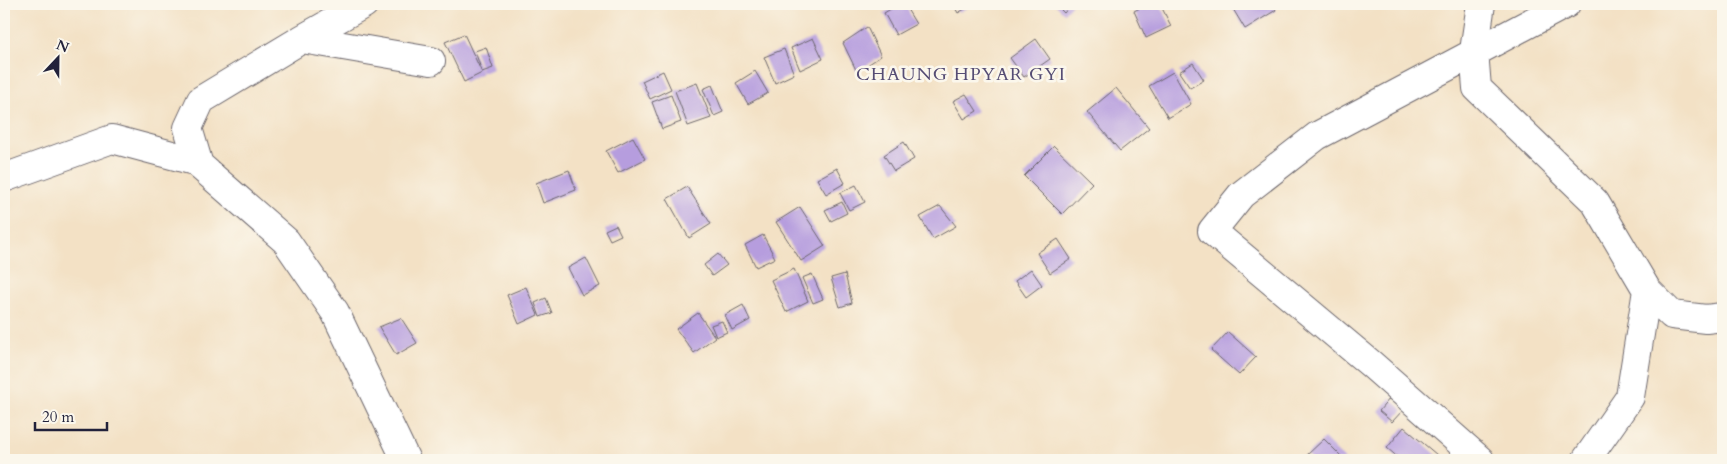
<svg xmlns="http://www.w3.org/2000/svg" width="1727" height="464" viewBox="0 0 1727 464" font-family="Cardo,serif">
  <rect width="100%" height="100%" fill="#fbf7ec"/>
  <filter id="ink" filterUnits="userSpaceOnUse"><feTurbulence type="fractalNoise" baseFrequency=".02" numOctaves="2"/><feDisplacementMap in="SourceGraphic" scale="10" xChannelSelector="R" yChannelSelector="G"/><feConvolveMatrix kernelMatrix="1 2 1 2 8 2 1 2 1" color-interpolation-filters="sRGB"/></filter>
  <filter id="wash" filterUnits="userSpaceOnUse"><feTurbulence type="fractalNoise" baseFrequency=".0096" numOctaves="4" result="noise"/><feDisplacementMap in="SourceGraphic" scale="20" xChannelSelector="R" yChannelSelector="G"/><feGaussianBlur stdDeviation="1.12" result="paint"/><feColorMatrix in="noise" values="0 0 0 0 0 0 0 0 0 0 0 0 0 0 0 0 0 1.4 0 .05"/><feComposite in="paint" operator="in"/></filter>
  <g filter="url(#wash)">
    <rect width="100%" height="100%" fill="#f3e1c5"/>
    <g id="blocks">
      <!-- building -->
      <path fill="#b69dde" d="M899,4h5l12,20 -20,11 -12,-22z
        M953,4h20l-15,9z
        M1055,4h17l-8,9z
        M1148,4h12l11,22 -25,12 -12,-27z
        M1230,4h42l4,6 -31,19z
        M867,27l14,29 -24,16 -14,-29z
        M464,34l18,39 -18,9 -19,-40z
        M813,38l10,21 -23,11 -9,-22z
        M1036,39l14,20 -26,18 -14,-19z
        M486,47l7,21 -11,4 -7,-21z
        M784,49l10,25 -19,9 -11,-26z
        M1193,63l11,17 -14,8 -11,-16z
        M663,71l8,18 -21,10 -8,-18z
        M755,71l13,22 -20,11 -12,-21z
        M1173,72l18,32 -23,14 -19,-32z
        M697,83l14,35 -23,8 -13,-35z
        M712,85l11,27 -9,4 -11,-27z
        M1116,88l33,40 -29,23 -33,-39z
        M966,94l11,17 -13,8 -11,-18z
        M671,95l10,27 -19,7 -10,-27z
        M633,137l12,22 -27,14 -12,-22z
        M904,142l10,17 -20,12 -10,-16z
        M1054,146l38,37 -30,31 -38,-38z
        M837,168l8,15 -19,11 -9,-15z
        M569,170l7,20 -33,13 -7,-20z
        M856,185l9,17 -16,8 -9,-17z
        M687,187l24,37 -22,14 -22,-39z
        M842,202l5,11 -16,8 -6,-11z
        M940,206l16,20 -23,13 -13,-22z
        M800,207l25,39 -24,15 -25,-39z
        M616,225l5,10 -11,5 -5,-10z
        M763,235l12,23 -19,9 -11,-22z
        M1058,239l13,20 -21,14 -13,-20z
        M718,254l9,11 -15,11 -8,-11z
        M586,258l14,28 -18,9 -14,-27z
        M794,269l14,32 -22,11 -15,-32z
        M1031,269l11,16 -16,12 -11,-16z
        M812,274l11,25 -10,4 -11,-25z
        M845,274l7,29 -12,4 -9,-29z
        M526,287l12,28 -19,9 -12,-29z
        M546,298l6,15 -12,4 -5,-14z
        M743,305l7,15 -18,10 -7,-15z
        M698,313l17,24 -21,16 -18,-24z
        M401,318l16,25 -21,12 -17,-28z
        M722,321l5,11 -11,5 -5,-12z
        M1228,332l28,25 -17,18 -28,-25z
        M1390,398l13,12 -11,12 -13,-11z
        M1404,427l33,28 -5,5h-31l-14,-12z
        M1324,439l21,21h-33l-5,-5z"/>
    </g>
  </g>
  <g filter="url(#ink)">
    <use href="#blocks" fill-opacity="0" stroke="#6b656b" stroke-width="1"/>
    <g fill="none" stroke-linecap="round" stroke-linejoin="round">
      <!-- minor casing -->
      <g stroke="#6b656b" stroke-width="30">
        <path id="minor" d="M1481,4l-7,47 3,37 118,114 52,88 -17,107 -44,63
          M302,39l62,-35
          M4,178l108,-39 86,23
          M1647,290l25,25 34,4 17,-2
          M406,460l-71,-148 -49,-71 -87,-76 -11,-37 13,-28 101,-61 129,22
          M1480,460l-109,-96 -159,-133 29,-36 76,-59 249,-132"/>
      </g>
      <!-- minor -->
      <use href="#minor" stroke="#fff" stroke-width="28"/>
    </g>
  </g>
  <g text-anchor="middle" dominant-baseline="central" stroke-width="5" stroke-linejoin="round" paint-order="stroke">
    <!-- quarter labels -->
    <g font-size="18" letter-spacing="1" fill="#564d74" stroke="#fbf7ec">
      <text x="961" y="74">CHAUNG HPYAR GYI</text>
    </g>
  </g>
  <!-- margin -->
  <rect width="1727" height="464" fill="none" stroke="#fbf7ec" stroke-width="20"/>
  <!-- north arrow -->
  <g transform="translate(58 58) rotate(22)" stroke="#fbf7ec" stroke-width="4" paint-order="stroke">
  <path d="M0-4L9 19L0 12L-9 19Z" fill="#22223b"/>
  <text y="-8" font-size="14" font-weight="bold" text-anchor="middle" fill="#22223b">N</text>
  </g>
  <!-- scale -->
  <path d="M35 422v8h72v-8" fill="none" stroke="#22223b" stroke-width="2.5"/>
  <text x="42" y="422" font-size="15" fill="#22223b" stroke="#fbf7ec" stroke-width="4" paint-order="stroke">20 m</text>
</svg>
